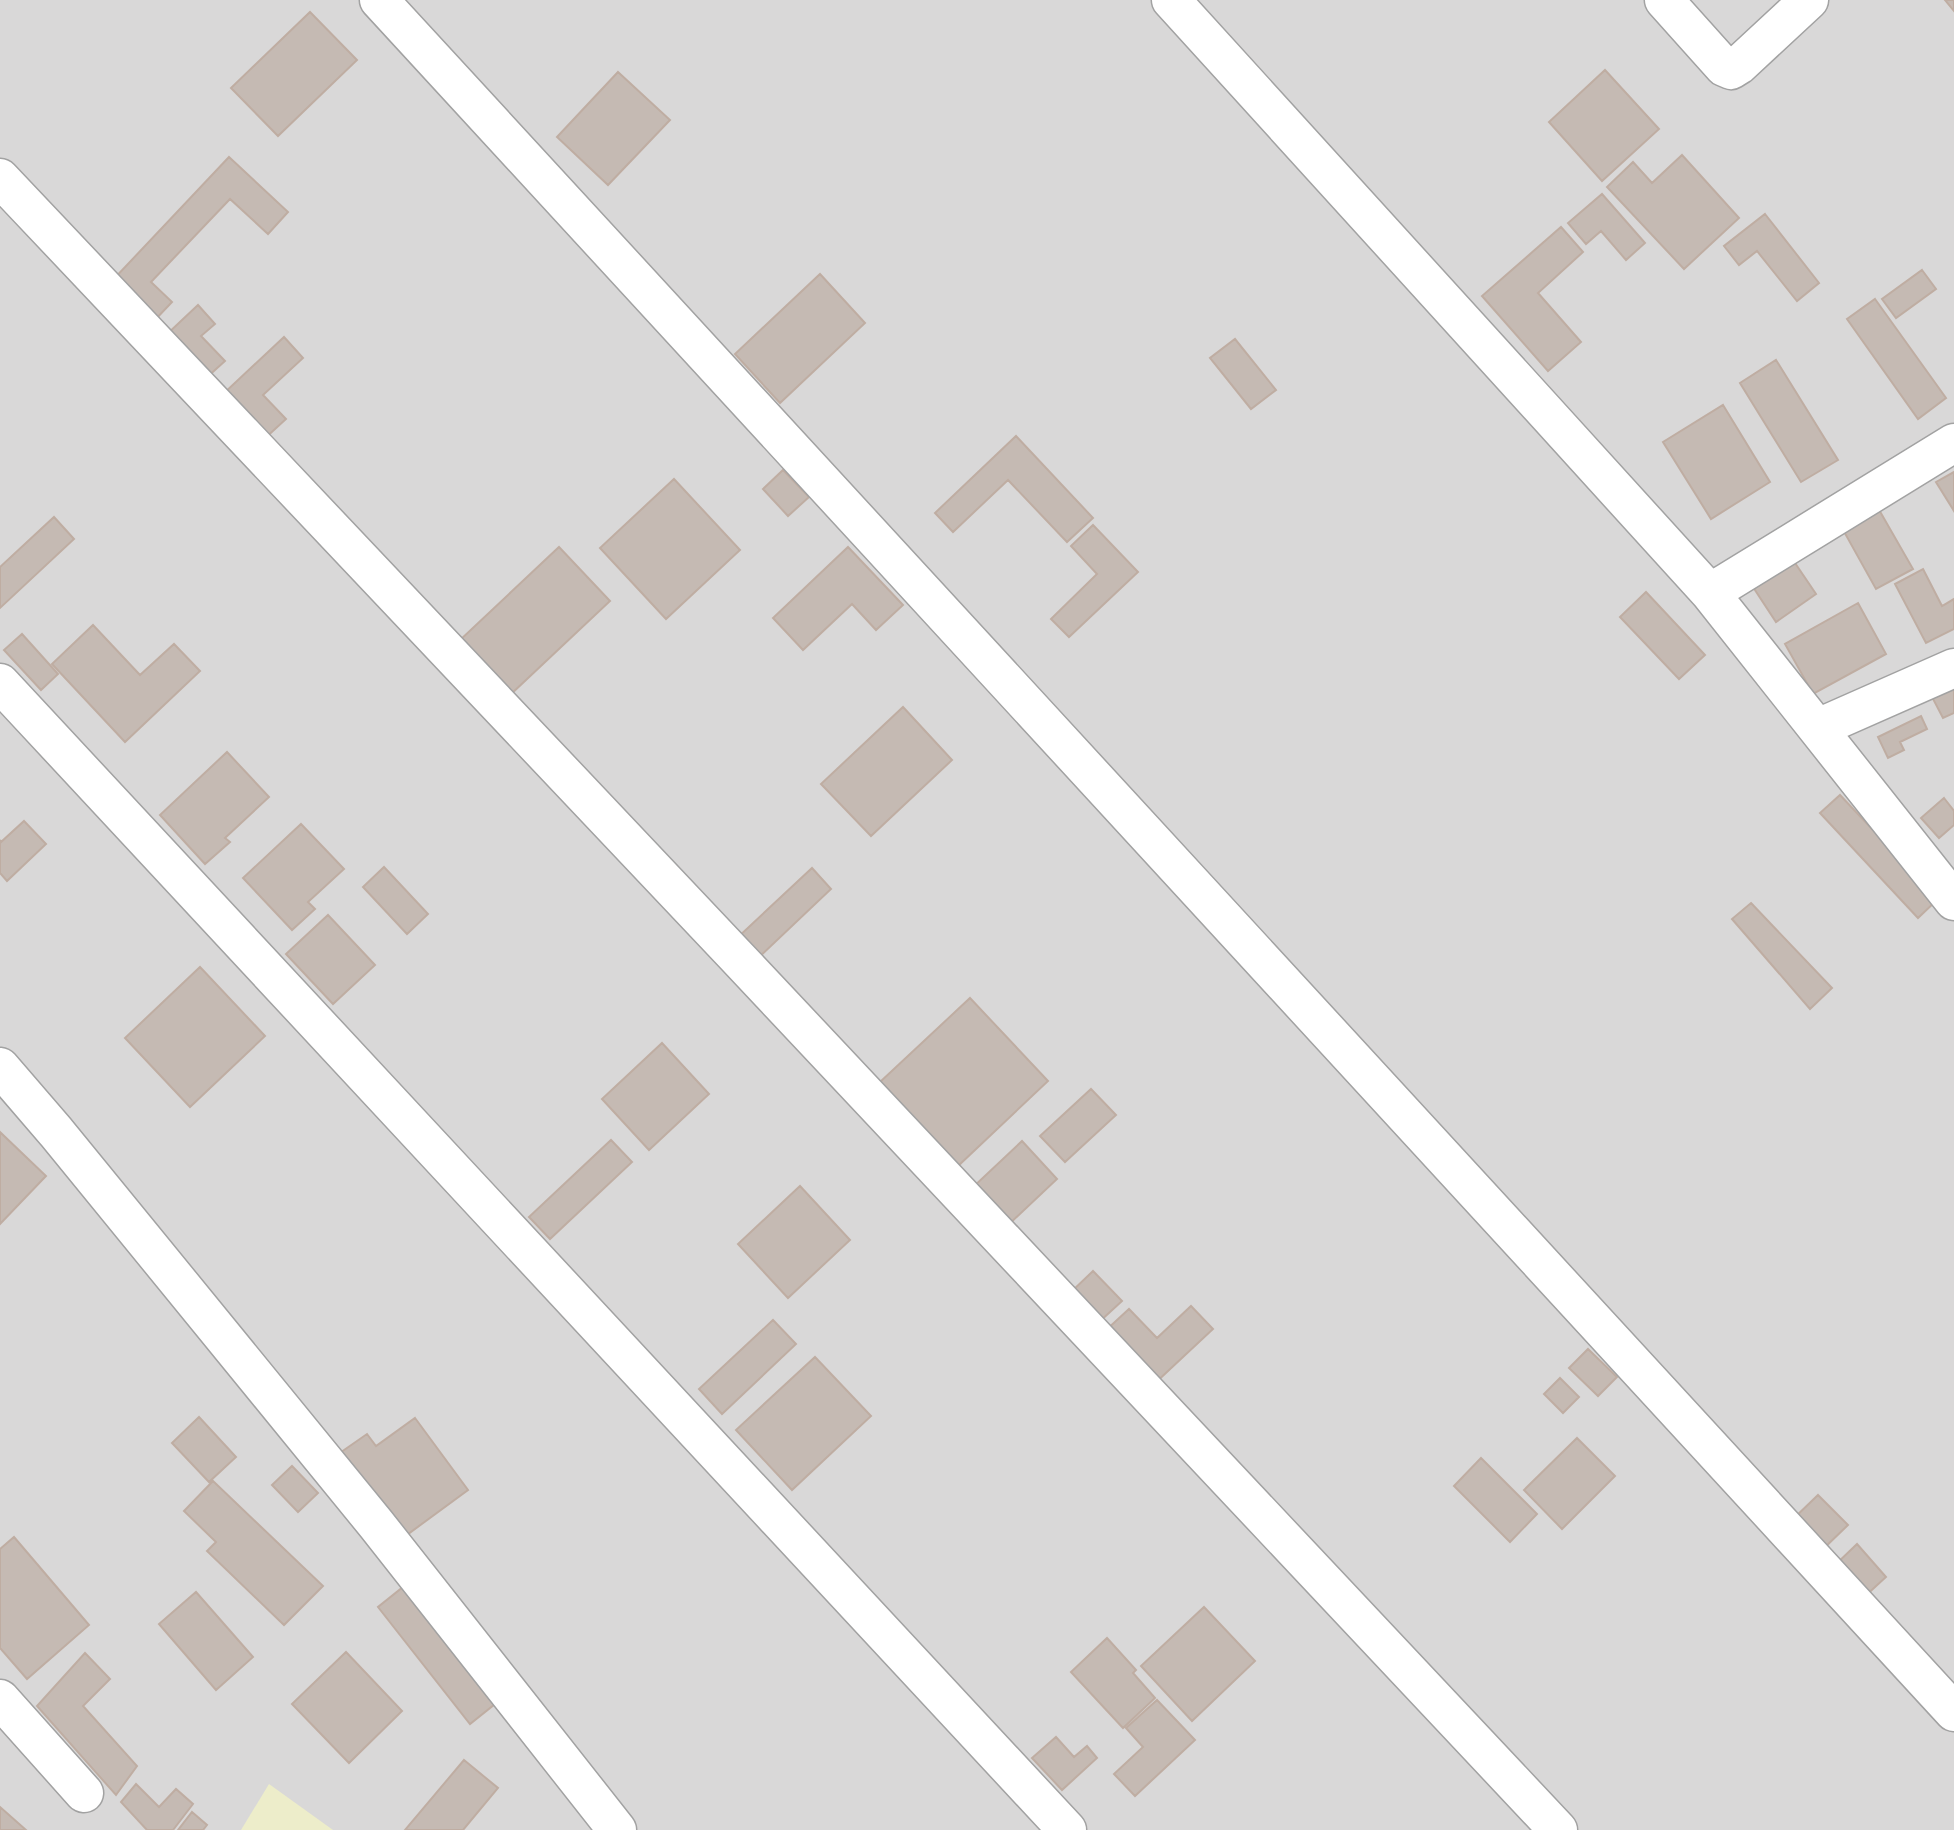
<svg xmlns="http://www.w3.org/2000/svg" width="1954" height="1830" viewBox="0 0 1954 1830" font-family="'Exo 2',sans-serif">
  <rect width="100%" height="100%" fill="#ede8e0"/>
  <!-- residential -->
  <path fill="#d9d8d8" d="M0,0h1954v1830h-1954z"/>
  <!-- farmland -->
  <path fill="#ededca" d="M269,1784l64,46h-92z"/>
  <!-- building -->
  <path fill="#c5bab3" stroke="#bfada2" stroke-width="2" d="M1945,0h9v11z
    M310,12l47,48 -79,76 -47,-48z
    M1605,70l54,59 -57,52 -53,-59z
    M618,72l52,48 -62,65 -51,-48z
    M1682,155l57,63 -55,51 -77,-82 26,-25 19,21z
    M229,157l59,55 -20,22 -38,-35 -79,83 21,20 -20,21 -42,-40z
    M1602,194l43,49 -19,17 -25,-29 -15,13 -18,-21z
    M1765,214l54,69 -22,18 -40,-50 -18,14 -15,-19z
    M1561,227l22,25 -45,41 43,49 -33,29 -66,-75z
    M1922,270l14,19 -40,29 -14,-19z
    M820,274l45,49 -85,80 -45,-49z
    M1875,299l71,99 -28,21 -71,-100z
    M198,305l17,19 -14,12 24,25 -20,18 -40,-43z
    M284,337l19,21 -40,37 23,24 -23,21 -41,-45z
    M1235,339l41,51 -25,19 -41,-51z
    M1776,360l62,100 -37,22 -61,-99z
    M1723,405l47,77 -59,37 -48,-77z
    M1016,436l77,82 -26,24 -59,-62 -55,52 -18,-19z
    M783,470l26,27 -21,19 -25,-27z
    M1954,472v39l-18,-29z
    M674,479l66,71 -74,69 -66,-71z
    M1878,508l35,61 -37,20 -34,-61z
    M54,517l20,22 -74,69v-41z
    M1093,525l45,47 -69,65 -18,-18 46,-45 -26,-28z
    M559,547l51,54 -100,94 -51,-54z
    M848,547l55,58 -27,25 -24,-26 -49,46 -30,-32z
    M1793,560l23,34 -40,28 -23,-35z
    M1923,569l19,37 12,-7v30l-28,14 -31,-59z
    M1646,592l59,63 -26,24 -59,-62z
    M1858,603l28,51 -73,40 -28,-50z
    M93,625l47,50 34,-31 26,27 -75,71 -73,-78z
    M22,634l36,40 -17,16 -37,-40z
    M1954,683v30l-11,5 -12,-23z
    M903,707l49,53 -81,76 -50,-52z
    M1921,716l6,13 -27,13 4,8 -16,8 -10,-21z
    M227,752l42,45 -44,41 5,4 -25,22 -45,-49z
    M1840,795l98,104 -20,19 -98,-105z
    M1944,798l10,13v14l-15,13 -18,-20z
    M24,821l22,23 -39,37 -7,-8v-33l1,2z
    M301,824l43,45 -36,33 7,7 -23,21 -49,-52z
    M384,867l44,47 -21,20 -44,-47z
    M812,868l19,21 -75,71 -20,-21z
    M1751,903l81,85 -22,21 -78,-90z
    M328,915l47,50 -42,39 -47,-50z
    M200,967l65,69 -75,71 -65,-69z
    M970,998l78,83 -90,85 -78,-84z
    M662,1043l47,51 -60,56 -47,-51z
    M1091,1089l25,26 -51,47 -25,-26z
    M0,1132l46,44 -46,48z
    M611,1140l21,22 -82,77 -21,-22z
    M1022,1141l35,38 -51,48 -35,-38z
    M800,1186l50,54 -62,58 -50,-54z
    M1093,1271l29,30 -24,22 -28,-30z
    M1191,1306l22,23 -60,56 -49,-53 25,-23 28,29z
    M773,1320l23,24 -74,70 -23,-25z
    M1588,1349l29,28 -19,19 -29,-28z
    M815,1357l56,59 -79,74 -56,-60z
    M1560,1378l19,19 -16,16 -19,-19z
    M199,1417l37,40 -27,25 -37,-39z
    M415,1418l53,72 -68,50 -63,-85 30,-21 9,12z
    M1577,1438l38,38 -53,53 -38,-39z
    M1481,1458l56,56 -27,28 -56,-56z
    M292,1466l26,27 -20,19 -26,-27z
    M213,1481l110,105 -39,39 -77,-74 9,-9 -32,-31z
    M1818,1495l30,30 -27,26 -31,-29z
    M14,1537l75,88 -62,54 -27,-31v-99z
    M1857,1544l29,33 -23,21 -30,-31z
    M403,1587l92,117 -25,20 -92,-117z
    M196,1592l57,65 -37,33 -57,-66z
    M1204,1607l51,54 -63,60 -51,-55z
    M1107,1638l29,32 -3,3 22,25 -32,30 -52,-56z
    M346,1652l56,59 -53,52 -57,-59z
    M85,1653l25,26 -27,27 54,60 -21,29 -79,-89z
    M1157,1700l38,40 -60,56 -21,-22 29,-27 -17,-19z
    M1056,1737l18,20 13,-11 10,12 -35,32 -30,-32z
    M464,1760l34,28 -35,42h-58z
    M136,1784l23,23 17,-18 17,15 -20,26h-26l-26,-28z
    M0,1807l26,23h-26z
    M192,1812l15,13 -4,5h-25z"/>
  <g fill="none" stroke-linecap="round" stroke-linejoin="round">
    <!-- minor casing -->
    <g stroke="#a2a2a2" stroke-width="41">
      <path id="minor" d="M379,0l1575,1712
        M1171,0l539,593 244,308
        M1664,0l60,67 7,3 8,-5 70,-65
        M0,178l735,777 823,875
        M1710,593l244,-150
        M0,683l1067,1147
        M1818,728l136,-60
        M0,1067l56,65 320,392 241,306
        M0,1699l84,94"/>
    </g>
    <!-- minor -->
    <use href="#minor" stroke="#fff" stroke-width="38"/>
  </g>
</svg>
